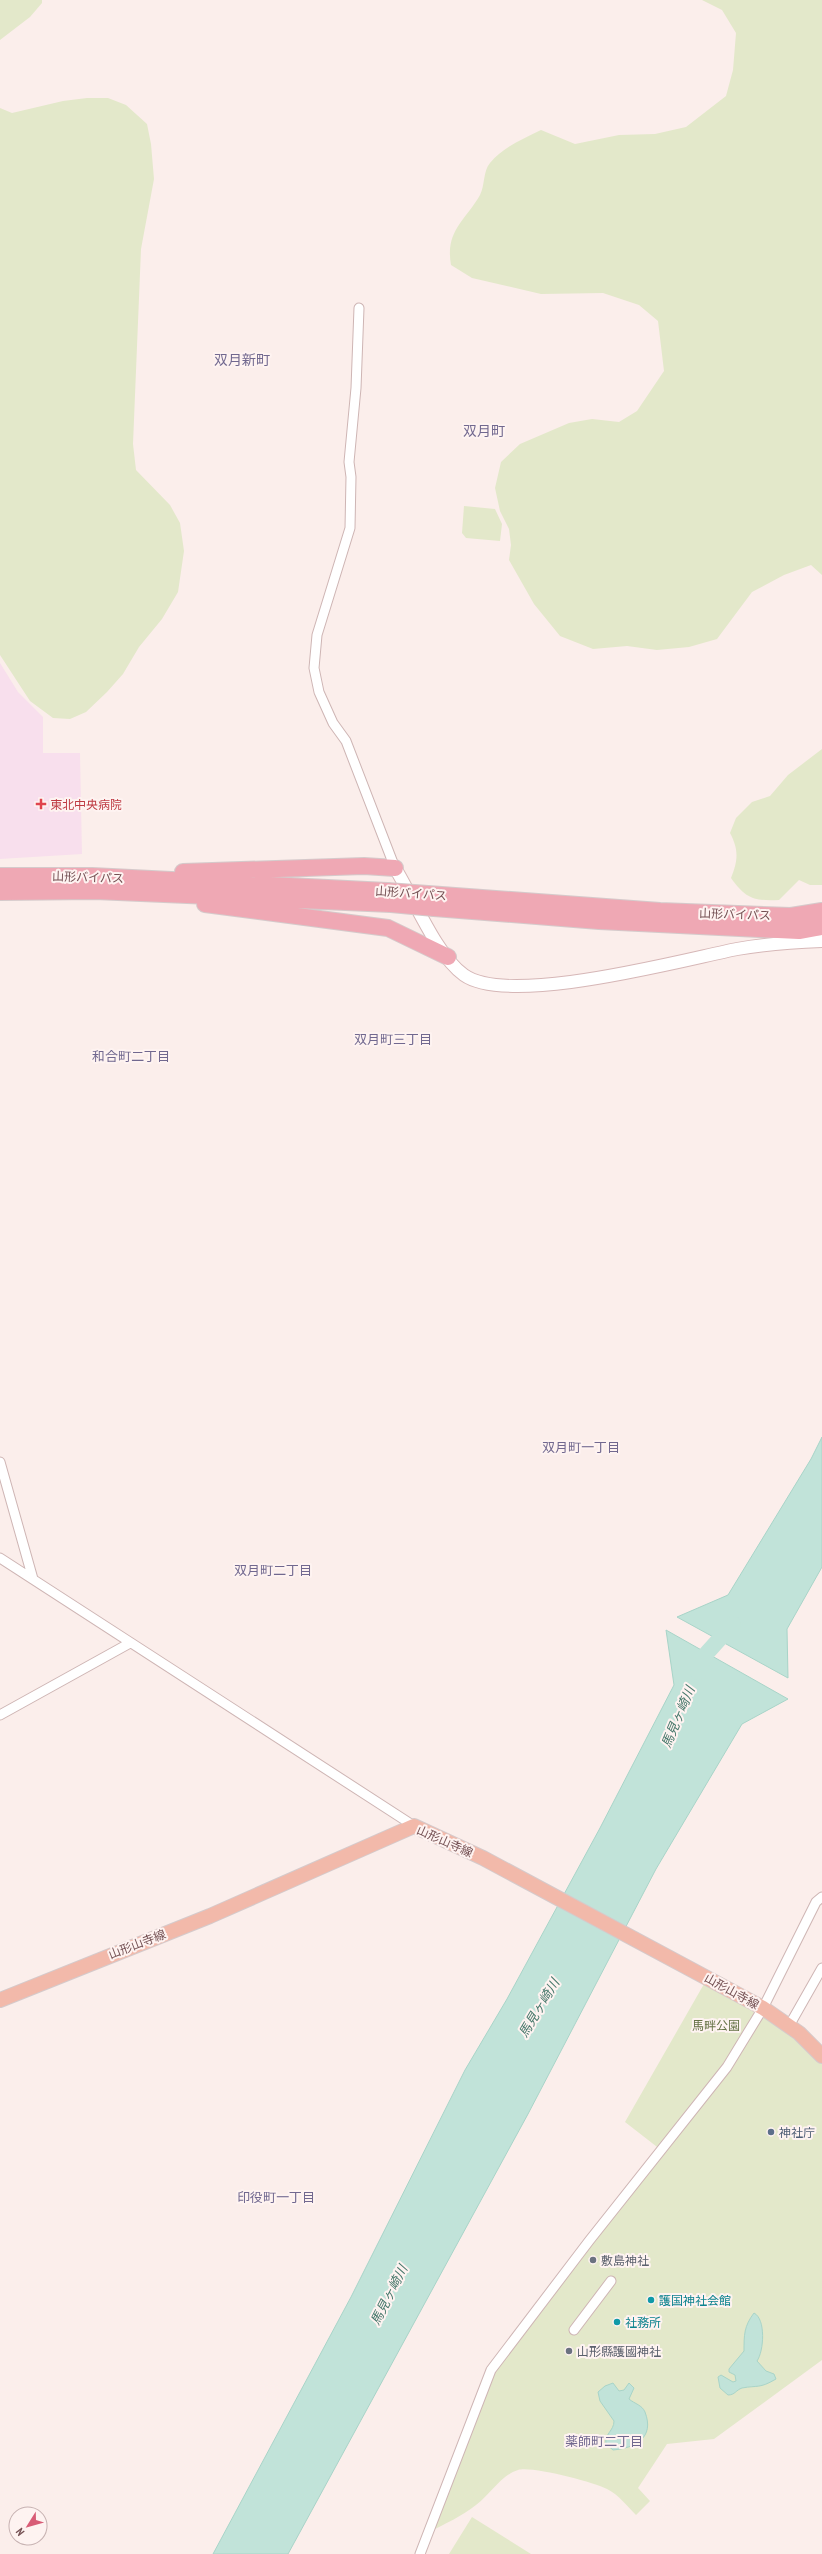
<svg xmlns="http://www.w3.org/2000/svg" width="822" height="2554" viewBox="0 0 822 2554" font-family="'PT Sans Narrow','Noto Sans JP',sans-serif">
  <rect width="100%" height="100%" fill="#fbeeeb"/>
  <!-- medical -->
  <path fill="#f8dfed" d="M0,663l18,29 25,25v36h37l2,101 -82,5z"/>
  <!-- green -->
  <path fill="#e3e8ca" d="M0,0h42v3l-12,14 -30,23z
    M702,0h120v575l-11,-10 -27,10 -32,17 -35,47 -28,8 -32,3 -30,-4 -34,3 -33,-13 -26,-32 -25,-44 2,-15 -2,-16 -9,-18 -5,-23 6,-26 19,-18 49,-21 23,-4 27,3 18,-11 27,-40 -6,-50 -19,-16 -36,-12 -62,1 -69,-16 -21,-13c-6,-34 14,-44 29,-70 5,-10 3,-24 10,-32 13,-16 33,-24 51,-33l34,14 44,-9 36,-1 31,-7 40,-31 7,-26 3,-37 -14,-23z
    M87,98h21l18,7 21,19 4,20 3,35 -13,70 -8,195 3,26 34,35 10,18 4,28 -6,41 -16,27 -23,28 -16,27 -16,18 -21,20 -16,7 -17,-1 -23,-17 -30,-46v-547l12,5 51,-12z
    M464,506l31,3 7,15 -2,17 -34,-3 -4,-5z
    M822,749v136h-12l-11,-5 -20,20c-25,1 -33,-1 -48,-22 7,-18 8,-28 -1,-45l6,-15 16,-16 18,-6 18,-21z
    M708,1977l114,80v303l-108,79 -47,5 -29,44 12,13 -14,14c-9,-9 -17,-20 -29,-26 -14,-7 -75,-23 -89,-19 -17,5 -28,25 -42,35 -14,11 -31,19 -47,27l65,-160 167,-222 -36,-28z
    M472,2517l59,37h-82z"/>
  <!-- water -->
  <path fill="#c1e3d9" stroke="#a8d4c8" d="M822,1437v130l-35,62 1,49 -111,-61 51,-22 83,-136z
    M666,1630l122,69 -46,25 -86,145 -128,245 -240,440h-75l138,-257 114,-227 42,-71 93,-171 74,-143z
    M754,2313c12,6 10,38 3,48l9,10 8,3 2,5c-17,10 -18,6 -34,9 -6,2 -7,7 -14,7l-8,-7 -2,-11 3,-2 12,7 3,-1 -1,-6 -6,-3v-3l15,-18c0,-16 0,-25 10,-38z
    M613,2383l6,8 5,-1 5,-7 5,5 -5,11c6,5 13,6 16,13 10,26 -10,36 -32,38l-7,-6c-2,-10 8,-13 8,-23l-14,-20 -2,-9 7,-6z"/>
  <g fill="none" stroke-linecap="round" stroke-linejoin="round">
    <!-- river -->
    <path stroke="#c1e3d9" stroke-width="16" d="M698,1672l8,-18 27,-30"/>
    <!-- street casing -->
    <g stroke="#ceb5b4" stroke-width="11">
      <path id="street" d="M359,308l-3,80 -7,74 2,15 -1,51 -33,107 -3,33 5,24 14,31 13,18 49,127
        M0,1462l33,117
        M0,1558l414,268
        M0,1715l130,-72
        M789,2026l33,-58
        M574,2330l37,-49
        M420,2554l71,-184 98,-129 138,-174 36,-59 53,-106 6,-5"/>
    </g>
    <!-- secondary casing -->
    <g stroke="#d6b7b7" stroke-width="14">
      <path id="secondary" d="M395,868c18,29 42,88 69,107 45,32 218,-15 273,-26 28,-5 57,-7 85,-8"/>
    </g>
    <!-- primary casing -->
    <g stroke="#d5cacb" stroke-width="16">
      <path id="primary" d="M0,2000l210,-84 204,-90 69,32 280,150 36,25 23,23"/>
    </g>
    <!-- highway casing -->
    <g stroke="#d5cacb" stroke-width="18">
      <path id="highway" d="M183,872l181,-6 31,2
        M0,876h92l295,15
        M0,892l95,-1 296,13
        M428,894l232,17 131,5 31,-5
        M205,904l183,24 60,29
        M434,908l165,13 200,10 23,-4"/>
    </g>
    <!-- street -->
    <use href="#street" stroke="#fff" stroke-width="9"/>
    <!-- secondary -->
    <use href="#secondary" stroke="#fff" stroke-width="12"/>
    <!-- primary -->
    <use href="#primary" stroke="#f2b9aa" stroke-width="14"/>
    <!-- highway -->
    <use href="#highway" stroke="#efa8b4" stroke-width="16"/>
    <!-- highway-bridge casing -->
    <g stroke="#d5cacb" stroke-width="18" stroke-linecap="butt">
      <path id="highway-bridge" d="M387,891l41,3
        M391,904l43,4"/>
    </g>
    <!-- highway-bridge -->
    <use href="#highway-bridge" stroke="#efa8b4" stroke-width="16"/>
  </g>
  <!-- markers -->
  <path fill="#e0444e" stroke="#fef3f1" stroke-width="1.5" d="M39 798h4v4h4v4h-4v4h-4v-4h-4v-4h4z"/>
  <circle fill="#5c6f8a" stroke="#fef3f1" stroke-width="1.5" cx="771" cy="2132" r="4"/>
  <g fill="#6b7280" stroke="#fef3f1" stroke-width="1.5">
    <circle cx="593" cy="2260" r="4"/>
    <circle cx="569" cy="2351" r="4"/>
  </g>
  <g fill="#0f9aa8" stroke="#fef3f1" stroke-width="1.5">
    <circle cx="651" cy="2300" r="4"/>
    <circle cx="617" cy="2322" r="4"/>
  </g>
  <g text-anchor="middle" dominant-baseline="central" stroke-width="4" stroke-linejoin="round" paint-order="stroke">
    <!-- health labels -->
    <g font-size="12" fill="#be3a42" stroke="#fef3f1" text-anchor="start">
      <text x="50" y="804">東北中央病院</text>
    </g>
    <!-- street labels -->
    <g font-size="12" fill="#745053" stroke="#fef3f1">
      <text transform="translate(88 877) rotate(2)">山形バイパス</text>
      <text transform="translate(411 893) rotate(4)">山形バイパス</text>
      <text transform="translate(735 914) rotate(2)">山形バイパス</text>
      <text transform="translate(445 1841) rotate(24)">山形山寺線</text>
      <text transform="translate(137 1944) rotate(-21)">山形山寺線</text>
      <text transform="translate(732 1991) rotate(29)">山形山寺線</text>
    </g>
    <!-- park labels -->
    <g font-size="12" fill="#667346" stroke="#fef3f1">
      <text x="716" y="2025">馬畔公園</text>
    </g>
    <!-- service labels -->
    <g font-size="12" fill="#4e5e75" stroke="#fef3f1" text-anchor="start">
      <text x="779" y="2132">神社庁</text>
    </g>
    <!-- worship labels -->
    <g font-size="12" fill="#5b616d" stroke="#fef3f1" text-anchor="start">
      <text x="601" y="2260">敷島神社</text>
      <text x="577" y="2351">山形縣護國神社</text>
    </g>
    <!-- culture labels -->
    <g font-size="12" fill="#0d838f" stroke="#fef3f1" text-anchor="start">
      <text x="659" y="2300">護国神社会館</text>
      <text x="625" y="2322">社務所</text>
    </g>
    <!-- neighbourhood labels -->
    <g font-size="13" fill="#71688f" stroke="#fef3f1">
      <text x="393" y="1039">双月町三丁目</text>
      <text x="131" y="1056">和合町二丁目</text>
      <text x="581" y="1447">双月町一丁目</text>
      <text x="273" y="1570">双月町二丁目</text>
      <text x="276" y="2197">印役町一丁目</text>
      <text x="604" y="2441">薬師町二丁目</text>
    </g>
    <!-- water labels -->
    <g font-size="13" font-style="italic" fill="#45776a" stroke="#fef3f1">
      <text transform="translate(678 1717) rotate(-67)">馬見ヶ崎川</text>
      <text transform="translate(539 2008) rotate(-59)">馬見ヶ崎川</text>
      <text transform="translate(389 2295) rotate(-63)">馬見ヶ崎川</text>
    </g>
    <!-- quarter labels -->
    <g font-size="14" fill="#71688f" stroke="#fef3f1">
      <text x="242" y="360">双月新町</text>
      <text x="484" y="431">双月町</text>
    </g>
  </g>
  <!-- north arrow -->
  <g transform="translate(28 2526) rotate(233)"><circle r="19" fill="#fef3f1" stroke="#c7b2b2"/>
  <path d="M0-3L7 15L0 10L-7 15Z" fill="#d85c76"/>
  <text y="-6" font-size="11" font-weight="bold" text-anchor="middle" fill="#745053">N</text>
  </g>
</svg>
